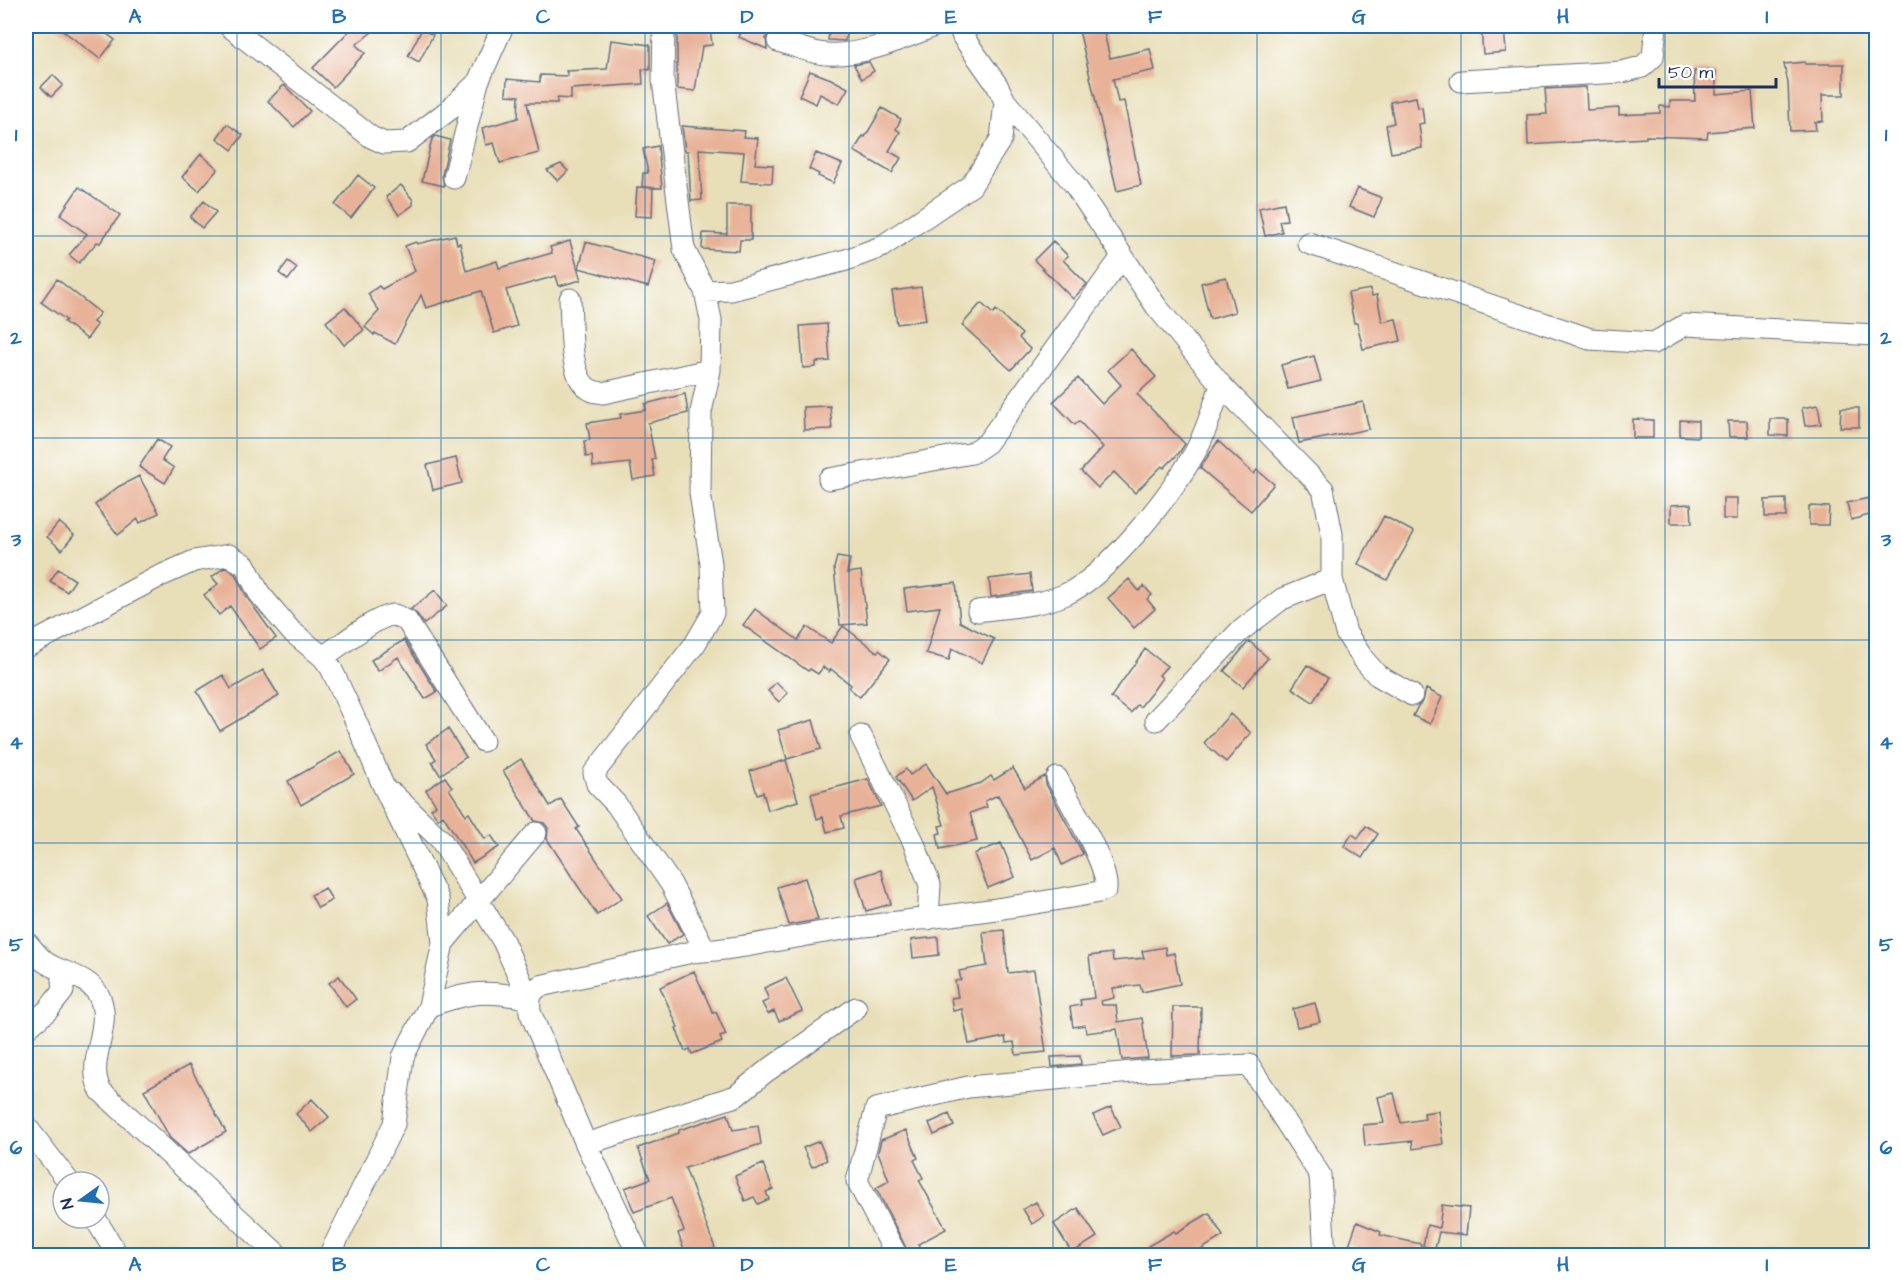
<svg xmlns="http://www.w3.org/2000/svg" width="1902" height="1281" viewBox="0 0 1902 1281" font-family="'Architects Daughter',sans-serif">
  <rect width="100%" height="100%" fill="#fff"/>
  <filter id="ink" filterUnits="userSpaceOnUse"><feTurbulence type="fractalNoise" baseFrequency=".0167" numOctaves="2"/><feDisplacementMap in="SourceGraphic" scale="12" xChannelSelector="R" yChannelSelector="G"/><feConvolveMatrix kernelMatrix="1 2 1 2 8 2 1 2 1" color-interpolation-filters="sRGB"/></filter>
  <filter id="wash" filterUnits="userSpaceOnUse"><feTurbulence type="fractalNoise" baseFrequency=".008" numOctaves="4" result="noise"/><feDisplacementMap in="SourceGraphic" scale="24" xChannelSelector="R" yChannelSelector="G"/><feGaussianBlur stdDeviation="1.35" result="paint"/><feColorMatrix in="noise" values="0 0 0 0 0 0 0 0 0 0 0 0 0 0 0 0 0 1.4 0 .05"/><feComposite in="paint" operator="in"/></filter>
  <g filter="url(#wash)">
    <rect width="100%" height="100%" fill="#e8dfb9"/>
    <g id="blocks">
      <!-- building -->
      <path fill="#e8b298" d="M57,26h39l19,14 -15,19z
        M354,26h25l-23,19 9,8 -32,34 -20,-19z
        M677,26h33l2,19 -10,1 -7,45 -18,-2z
        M744,26h58l-13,5 -14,-2 -5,3 -4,6 1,11 -28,-12z
        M1078,26h22l2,7h2l6,25 40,-9 5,21 -42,9 5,23 6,-1 17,84 -24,6z
        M1481,26h23l2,26 -23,2z
        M830,27l17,3 -2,11 -17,-1z
        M422,29l11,6 -14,27 -11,-6z
        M611,40l39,5v25l-8,-1 1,15 -72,5v10l-14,-1v5h-30l12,50 -39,10 -6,-20 -8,2 -4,-17 36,-10 1,-22 -13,-1 1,-16 33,3v-7l28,1 -2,-5 41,-2z
        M869,62l5,9 -12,8 -8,-14z
        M1805,62v2h39v31h-22l1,26 -8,1 1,8 -26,1 -2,-48 -4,-19z
        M810,71l21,8 17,9 -9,16 -19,-10 -4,10 -17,-8z
        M1694,71h22v23l36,-3 3,37 -47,4 -1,6 -61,-2v2l-118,7 -1,-30 20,-1 -2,-25 41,-2 1,23 32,-2v7l41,-2v-7l10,1v-6h25z
        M53,75l10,10 -12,12 -10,-10z
        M284,85l26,26 -16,16 -26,-26z
        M1416,97l2,11 4,-1 2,16 -5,1 3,24 -31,5 -5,-28 8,-2 -4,-21z
        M882,108l19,11 -5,10 4,3 -11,19 12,7 -9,15 -38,-22 9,-15 2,1z
        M227,124l16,11 -11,15 -15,-12z
        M682,126l63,5 -1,6 14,1 -3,26 18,1 -1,18 -31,-2 3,-29 -45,-3 3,51 -11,1 -3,-50h-3z
        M435,136l15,4 -8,35 2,11 -22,-5 10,-42z
        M658,146l4,42 -20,-1 1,-14h5l-5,-24z
        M816,153l26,11 -9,19 -15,-7 1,-2 -10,-5z
        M201,154l17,15 -19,22 -17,-14z
        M561,164l7,7 -10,10 -11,-11z
        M358,175l16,13 -23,30 -16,-13z
        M401,185l12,15v5l-14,10 -13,-18z
        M79,187l41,28 -20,28 -3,-1 -18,21 -10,-8 18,-21 -27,-19z
        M637,187l16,1 -1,29 -17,-1z
        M1357,188l25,10 -8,19 -25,-10z
        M204,201l12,11 -14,16 -12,-11z
        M1284,203l3,17 -8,1 3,11 -17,4 -6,-28z
        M727,205h24v35h-11l-1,11 -37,-2 1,-16 24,1z
        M455,235l2,9 3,-1 6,28 31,-10 2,7 53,-15 -2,-6 20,-6 11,39 -22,6 -3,-10 -50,14 11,36 -23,7 -13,-42 -55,17 -5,-13 -26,49 -20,-11 -1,2 -9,-8 14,-16 -11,-17 11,-8 3,3 33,-18 -10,-25 11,-4 1,2z
        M1053,241l15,15 -5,4 24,24 -14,15 -39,-39z
        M586,242l70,19 -8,26 -69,-19z
        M288,261l9,7 -9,12 -9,-7z
        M1226,277l9,35 -25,7 -9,-36z
        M57,279l43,34 -7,9 4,3 -10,14 -23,-17 2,-2 -25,-18z
        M921,287l5,33 -29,4 -5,-33z
        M1370,289l2,7 5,-1 5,27 14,-3 5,22 -38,8 -6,-26h-3l-6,-30z
        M981,303l12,11 3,-4 26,24 -3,4 11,11 -19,21 -49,-45z
        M345,307l19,23 -20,15 -18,-23z
        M827,324l3,37 -14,1v5l-13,1 -3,-42z
        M1131,349l25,28 -19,17 48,50 -6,9 -15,15 -2,-2 -27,27 -21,-21 -16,16 -17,-17 22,-24 -24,-26 -4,4 -22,-23 25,-24 24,26 19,-19 -13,-15z
        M1314,356l7,25 -33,8 -7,-24z
        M685,394l3,19 -40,10 7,36 -3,1 3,16 -22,4 -3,-17 -37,4 -1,-11 -6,1 -2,-16 6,-1 -3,-17 34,-5 -1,-4 26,-4 -1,-6z
        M1363,402l6,27 -70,14 -6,-26z
        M1818,405l3,19 -16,2 -3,-18z
        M830,406l2,23 -28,1 -1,-23z
        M1841,408h18v19h-19z
        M1633,419l20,1v18h-20z
        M1770,419h18v17l-18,-1z
        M1680,420l18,1v16l-18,-1z
        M1728,421h19l1,16h-19z
        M157,439l13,8 -8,13 12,8 -9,15 -26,-16z
        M1218,441l36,33 3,-4 17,14 -23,27 -51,-43z
        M456,458l6,25 -29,7 -6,-25z
        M139,476l20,37 -19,10 -2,-4 -20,16 -23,-30 23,-18z
        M1723,498h14v21h-14z
        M1869,498v2l7,-2v13l-3,1v2l-22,6 -4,-17z
        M1786,499v18h-21v-17z
        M1691,504l1,19h-21v-18z
        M1809,506l20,1 -1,18h-19z
        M1384,516l30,16 -27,48 -29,-16z
        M59,522l15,13 -12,15 -15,-13z
        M837,557l13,2 -3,14 14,-2 6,52 -27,2 -6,-57z
        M226,568l9,6 13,25 28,39 -16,11 -30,-43 -11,9 -15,-20 14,-11 -6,-7 10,-8z
        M58,569l17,11 -8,12 -17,-11z
        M1030,574l2,17 -41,6 -2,-18z
        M1129,579l10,12 5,-5 8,9 -5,4 8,10 -21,19 -26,-30z
        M956,583l4,39 34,17 -12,24 -30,-15 -3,12 -23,-7 14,-46 -33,4 -3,-22z
        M435,590l12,16 -23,18 -7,-10 -6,-5z
        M755,609l43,31 9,-13 24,16 12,-17 34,26 2,-2 11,9 -30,38 -11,-9 2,-3 -20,-16 -2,3 -6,-5 -5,7 -8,-5 -2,2 -65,-46z
        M404,640l33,52 -12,7 -27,-42 -20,14 -7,-11z
        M1249,641l19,17 -25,29 -19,-16z
        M1145,649l22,17 -8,9 3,3 -10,14 -12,15 -3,-2 -6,8 -20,-16z
        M1307,665l21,13 -15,24 -21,-14z
        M263,670l16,26 -59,35 -23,-40 26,-16 8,14z
        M776,682l12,11 -9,9 -11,-11z
        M1426,689l16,8 -12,27 -17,-8 5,-10 5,-5z
        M1230,714l21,19 -25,29 -22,-19z
        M813,720l8,29 -34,10 -9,-29z
        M448,729l18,28 -26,18 -8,-13 4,-3 -10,-15z
        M341,751l13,23 -53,31 -13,-24z
        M521,759l29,47 11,-7 18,28 -3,2 46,69 -25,17 -50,-76 1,-11 -4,-5 -9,-2 -32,-50z
        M786,760l12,41 -30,9 -5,-18 -6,2 -7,-23z
        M926,764l20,30 35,-11 10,-7 3,4 19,-12 12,20 20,-12 1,8 37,70 -21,11 -7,-17 -23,12 -34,-65 -13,6 2,6 -17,6 7,28 -37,8 -3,-15 4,-1 -2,-7 5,-1 -12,-38 -20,14 -16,-24 10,-8 4,6z
        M445,777l7,10 -3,2 17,26 3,-2 16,26 6,-4 8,12 -26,16 -30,-48 -5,4 -7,-10 5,-4 -10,-15z
        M868,779l13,27 -40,10 3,12 -17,4 -4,-15 -6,2 -6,-25z
        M1366,826l12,8 -16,24 -18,-12 8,-12 6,4z
        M1001,843l14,34 -27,11 -14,-34z
        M881,870l10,34 -25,7 -10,-33z
        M805,878l13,42 -29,5 -12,-38z
        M325,888l7,12 -14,8 -7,-13z
        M667,903l16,31 -16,10 -19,-28z
        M1004,930l4,43 26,-3 12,82 -30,3 -2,-13 -8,1 -1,-6 -36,7 -7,-35 -9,2 -2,-13 7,-1 -3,-16 6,-1 -2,-9 28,-5 -4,-34z
        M938,937l1,18 -26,3 -2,-18z
        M1165,947l1,8 8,-2 6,31 -38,8 -2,-7 -27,3 1,10 -13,3 1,4h14l2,17 24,-4 6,40 -26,2 -5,-31 -31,4 -1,-8 -12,2 -3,-20 11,-2 -1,-5 14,-2 -5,-42 23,-3 1,8 31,-3 -2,-7z
        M694,971l19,42 3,-1 10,23 -6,2 2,5 -30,12 -2,-5 -5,2 -9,-23 2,-1 -18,-40z
        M339,976l17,23 -10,8 -17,-24z
        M786,978l16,33 -23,10 -5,-10 -6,3 -6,-11 7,-3 -5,-12z
        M1315,1003l5,19 -23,5 -4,-18z
        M1173,1007h28l-1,48 -28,1z
        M1080,1056l1,8 -29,3 -1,-10z
        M189,1065l37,67 -38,22 -18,-16 -26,-48z
        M1394,1093l7,30 24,-4 -1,-6 14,-2 5,33 -30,5 -1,-8 -47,5 -2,-21 21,-2 -6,-26z
        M312,1099l17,18 -17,15 -16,-18z
        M1111,1107l10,20 -18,8 -10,-20z
        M728,1114l5,16 25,-4 3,18 -76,24 30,80 -19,8h-10l-8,-23 6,-2 -13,-33 -37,14 -9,-24 25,-9 -12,-31 41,-15v-3z
        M949,1114l5,12 -20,9 -5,-12z
        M906,1130l12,28 -4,2 9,18 -4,2 27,49 -28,15 7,12h-15l-34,-68 13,-7 -11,-29 3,-12z
        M819,1141l8,19 -15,7 -9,-19z
        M763,1164l10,25 -7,3 3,7 -11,5 -4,-7 -9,4 -10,-25z
        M1036,1202l8,14 -12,8 -9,-15z
        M1442,1205l27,3 -3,27 -27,-3 -4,17 -12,-3 4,-21 12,3z
        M1078,1208l19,29 -25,16 -18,-29z
        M1209,1213l14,23 -32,20h-38l-5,-10 26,-15 2,2z
        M1357,1222l24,10 -1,3 41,9 -2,12h-43l-27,-11z"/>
    </g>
  </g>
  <g filter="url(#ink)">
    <use href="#blocks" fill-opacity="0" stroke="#636d7e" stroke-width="1.5"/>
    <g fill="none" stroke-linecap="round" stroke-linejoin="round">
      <!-- minor casing -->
      <g stroke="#636d7e" stroke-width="23">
        <path id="minor" d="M229,26l142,111 13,6 23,-1 42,-32 29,-28
          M778,41c16,4 34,13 49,13 37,2 74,-15 107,-28
          M1461,81l161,-9 20,-5 11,-10 3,-31
          M1005,101l69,83 82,122 65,79 102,104 9,45v45l14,54 18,27 13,15 35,20
          M454,178l24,-96 25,-56
          M1308,243l282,96 64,4 31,-18 191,10
          M705,291l26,-1 115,-30 35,-13 90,-61 30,-47 4,-38 -8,-16 -34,-48 -4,-11
          M570,299c2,24 -2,77 19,90 4,3 9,3 14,4l107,-23
          M829,479l143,-26 15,-10 135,-186
          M978,611c28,-4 60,-5 86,-16 43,-18 107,-101 130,-141 12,-21 19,-46 27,-69
          M26,647l132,-70 36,-16 35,-6 16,10 14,28 32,38 32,26 8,11 27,58 24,57 56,116 5,44 -14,63 -26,51 -9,67 -65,132
          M323,657c14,-9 56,-43 71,-42 4,1 9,4 13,6l76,120
          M1156,720l83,-88 43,-33 50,-20
          M861,736l52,105 17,44 -2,34
          M393,794l48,46 62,101 26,58
          M26,942c6,6 12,15 19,20 17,12 43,13 54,34 15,31 -15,66 2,95l178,165
          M443,943l93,-110
          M692,952c54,-3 105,-17 158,-24 83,-11 166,-20 249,-36l7,-3c3,-23 -37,-88 -49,-111
          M429,1006c40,-14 58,-17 100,-7
          M26,1029l22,-19 15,-19 -2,-21
          M26,1126l43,56
          M586,1144l150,-48 28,-23 92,-65
          M95,1218l23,38
          M639,1256l-53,-112 -56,-132c-1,-13 -1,-19 10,-26l152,-34 6,-4 3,-6 -30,-58 -55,-80 -19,-20 -3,-11 101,-129 18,-31 -2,-49 -11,-71 1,-81 9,-42 1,-50 -6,-29 -21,-42 -21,-169 1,-54
          M897,1256l-40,-75 19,-72 92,-22 175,-16 106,-6 71,110 5,81"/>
      </g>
      <!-- minor -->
      <use href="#minor" stroke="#fff" stroke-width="21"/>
    </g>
  </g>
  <!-- grid -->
  <path fill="none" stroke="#1f6fb2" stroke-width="1.5" stroke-opacity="0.55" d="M237,26v1230M441,26v1230M645,26v1230M849,26v1230M1053,26v1230M1257,26v1230M1461,26v1230M1665,26v1230M26,236h1850M26,438h1850M26,640h1850M26,843h1850M26,1046h1850"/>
  <!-- margin -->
  <rect width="1902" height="1281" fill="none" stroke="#fff" stroke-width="66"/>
  <!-- north arrow -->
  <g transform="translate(81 1200) rotate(255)"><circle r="28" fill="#ffffff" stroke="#a4acbf" stroke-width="1.5"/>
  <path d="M0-4.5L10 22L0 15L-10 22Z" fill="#1f6fb2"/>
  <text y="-9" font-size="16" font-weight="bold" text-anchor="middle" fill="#1b2f5e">N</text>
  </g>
  <!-- scale -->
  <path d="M1659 78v9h117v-9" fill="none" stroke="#1b2f5e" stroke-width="3"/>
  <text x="1668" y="78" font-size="18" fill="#1b2f5e" stroke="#ffffff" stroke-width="4.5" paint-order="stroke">50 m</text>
  <rect x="33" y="33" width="1836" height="1215" fill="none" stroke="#1f6fb2" stroke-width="2"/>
  <g font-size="20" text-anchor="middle" font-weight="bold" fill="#1f6fb2">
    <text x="135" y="23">A</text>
    <text x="339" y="23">B</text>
    <text x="543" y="23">C</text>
    <text x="747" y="23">D</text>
    <text x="951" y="23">E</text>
    <text x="1155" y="23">F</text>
    <text x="1359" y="23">G</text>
    <text x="1563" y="23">H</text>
    <text x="1767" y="23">I</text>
    <text x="16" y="141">1</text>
    <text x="1886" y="141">1</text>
    <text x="16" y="344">2</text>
    <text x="1886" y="344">2</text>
    <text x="16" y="546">3</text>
    <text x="1886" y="546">3</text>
    <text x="16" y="749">4</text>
    <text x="1886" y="749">4</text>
    <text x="16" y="951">5</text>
    <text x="1886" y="951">5</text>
    <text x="16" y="1154">6</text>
    <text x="1886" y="1154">6</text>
    <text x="135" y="1271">A</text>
    <text x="339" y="1271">B</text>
    <text x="543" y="1271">C</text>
    <text x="747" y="1271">D</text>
    <text x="951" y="1271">E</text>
    <text x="1155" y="1271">F</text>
    <text x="1359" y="1271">G</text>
    <text x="1563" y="1271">H</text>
    <text x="1767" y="1271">I</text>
  </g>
</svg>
